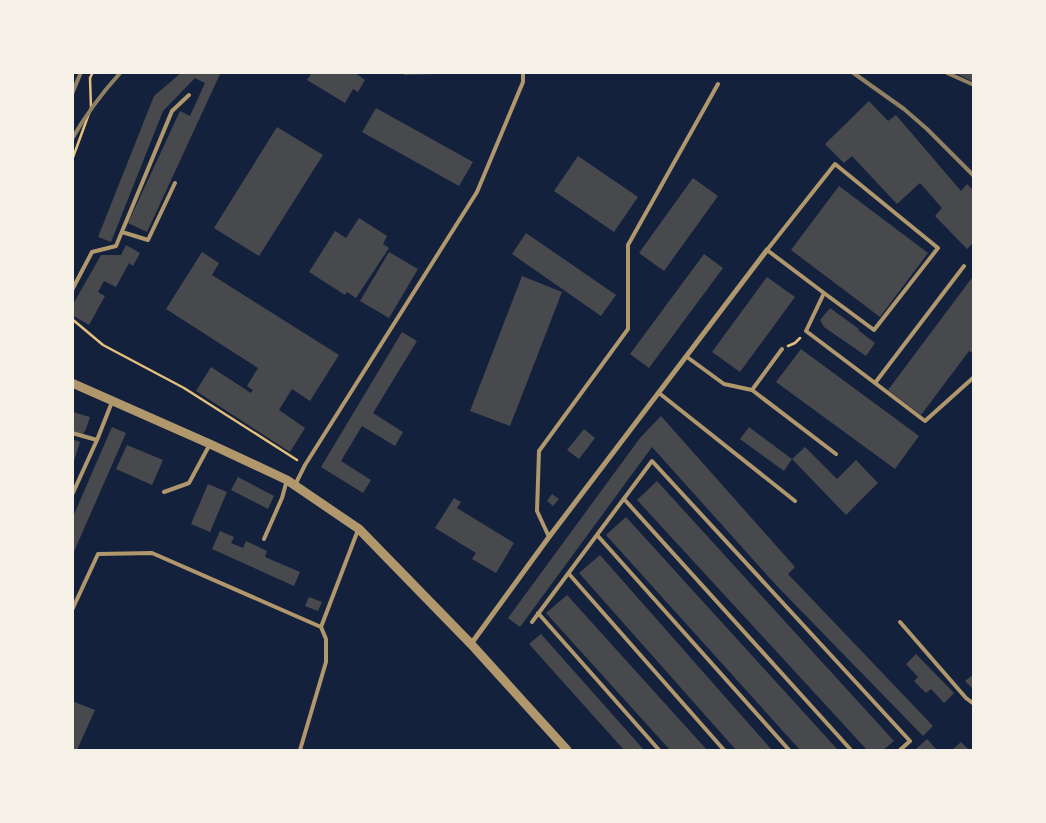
<svg xmlns="http://www.w3.org/2000/svg" width="1046" height="823" viewBox="0 0 1046 823" font-family="'Golos Text',sans-serif">
  <rect width="100%" height="100%" fill="#14213d"/>
  <!-- building -->
  <path fill="#48494c" d="M182,72h39l-74,160 -19,-9 52,-112 10,5 15,-33 -10,-5 -32,33 -52,131 -13,-5 56,-141z
    M312,72h42l11,8 -7,12 -5,-3 -8,14 -38,-23z
    M404,72h35v2l-35,1z
    M953,72h21v10z
    M869,101l19,20 8,-6 65,76 6,-7 7,7v51l-7,7 -32,-33 7,-8 -22,-25 -23,21 -45,-48 -8,7 -19,-19z
    M376,108l97,54 -14,24 -97,-54z
    M277,127l46,28 -64,101 -45,-28z
    M578,156l60,41 -24,35 -60,-41z
    M693,178l25,18 -54,75 -25,-18z
    M839,186l89,67 -48,64 -89,-67z
    M359,218l28,18 -4,8 6,4 -33,50 -9,-6 -2,3 -36,-23 26,-41 11,7z
    M526,233l90,62 -15,21 -89,-62z
    M126,245l14,8 -7,13 -4,-3 -13,24 -12,-6 -6,11 7,4 -16,29 -17,-10v-9l29,-51h20z
    M202,252l17,11 -7,12 127,80 -29,46 -18,-12 -13,21 26,18 -15,24 -94,-61 15,-24 40,26 2,-3 -6,-4 11,-18 -92,-59z
    M389,252l29,17 -29,49 -29,-17z
    M704,254l19,14 -74,100 -19,-14z
    M974,275v79l-5,-3 -48,64 -33,-25z
    M522,276l40,16 -52,134 -40,-15z
    M767,277l28,20 -55,75 -28,-20z
    M830,308l29,21 -1,1 17,13 -9,13 -42,-29 -4,-7z
    M402,332l15,9 -44,72 30,19 -8,14 -33,-20 -21,35 30,19 -8,13 -42,-26z
    M801,349l118,87 -24,33 -119,-87z
    M73,412l17,5 -4,12 -3,5 -11,-3z
    M661,416l134,151 -7,7 145,152 -10,10 -147,-151 -124,-138 -132,180 -12,-9 132,-180z
    M112,427l14,6 -54,123v-37z
    M749,427l43,32 -8,12 -44,-32z
    M584,429l11,9 -16,21 -12,-9z
    M72,439l8,3 -7,22h-1z
    M127,445l36,15 -11,25 -36,-16z
    M805,447l32,32 19,-19 22,23 -32,32 -54,-56z
    M238,477l36,19 -6,13 -37,-19z
    M657,481l237,260 -11,9h-16l-230,-250z
    M208,484l19,8 -17,40 -19,-8z
    M552,494l7,5 -6,7 -6,-5z
    M454,498l7,4 -4,6 57,35 -18,30 -24,-14 4,-6 -41,-25z
    M626,517l212,233h-38l-194,-215z
    M220,531l14,6 -3,6 12,5 3,-7 21,10 -2,6 35,15 -6,14 -82,-37z
    M600,555l172,195h-36l-157,-177z
    M567,595l140,155h-37l-124,-137z
    M309,597l13,5 -4,9 -13,-5z
    M541,634l103,116h-20l-95,-106z
    M916,654l38,39 -10,10 -13,-14 -5,4 -12,-12 4,-4 -12,-13z
    M974,674v16l-9,-9z
    M72,701l23,9 -18,40h-5z
    M927,739l9,10 -2,1h-19z
    M961,742l8,8h-17z"/>
  <g fill="none" stroke-linecap="round" stroke-linejoin="round">
    <!-- path -->
    <path stroke="#e5c07b" stroke-width="2.5" d="M72,160l19,-52 -1,-30 3,-6
      M72,319l31,26 81,43 113,72
      M788,346l7,-3 5,-5"/>
    <!-- service -->
    <path stroke="#b1986c" stroke-width="4" d="M122,232l26,8 27,-57
      M72,290l20,-38 24,-6 56,-135 17,-16
      M824,293l50,37 64,-82 -103,-84 -68,86 57,43 -18,38 69,52 89,-117
      M687,357l37,27 28,6 84,64
      M875,383l50,38 49,-44
      M752,390l30,-41
      M659,393l136,108
      M72,433l25,7
      M295,485l10,-20 172,-273 46,-110v-10
      M164,492l25,-9 21,-39
      M72,495l25,-55 15,-38
      M624,499l227,251
      M597,535l192,215
      M549,537l-12,-26 2,-60 89,-122v-84l90,-161
      M264,539l18,-41 5,-18
      M569,574l155,176
      M72,610l26,-56 54,-1 169,74
      M538,613l121,137
      M532,622l120,-161 258,280 -10,9
      M900,622l66,76 8,6
      M300,750l26,-88v-23l-5,-12 37,-97"/>
    <!-- minor -->
    <path stroke="#b1986c" stroke-width="5" d="M471,644l78,-107 218,-287"/>
    <!-- tertiary -->
    <path stroke="#b1986c" stroke-width="9" d="M72,383l138,61 77,36 72,49 112,115 96,106"/>
    <!-- rail -->
    <path stroke="#918062" stroke-width="4" d="M852,72l52,37 23,20 47,47
      M945,72l29,13
      M72,94l9,-22
      M72,139c14,-25 30,-46 49,-67"/>
  </g>
  <!-- border -->
  <rect width="1046" height="823" fill="none" stroke="#f6f1e7" stroke-width="148"/>
</svg>
